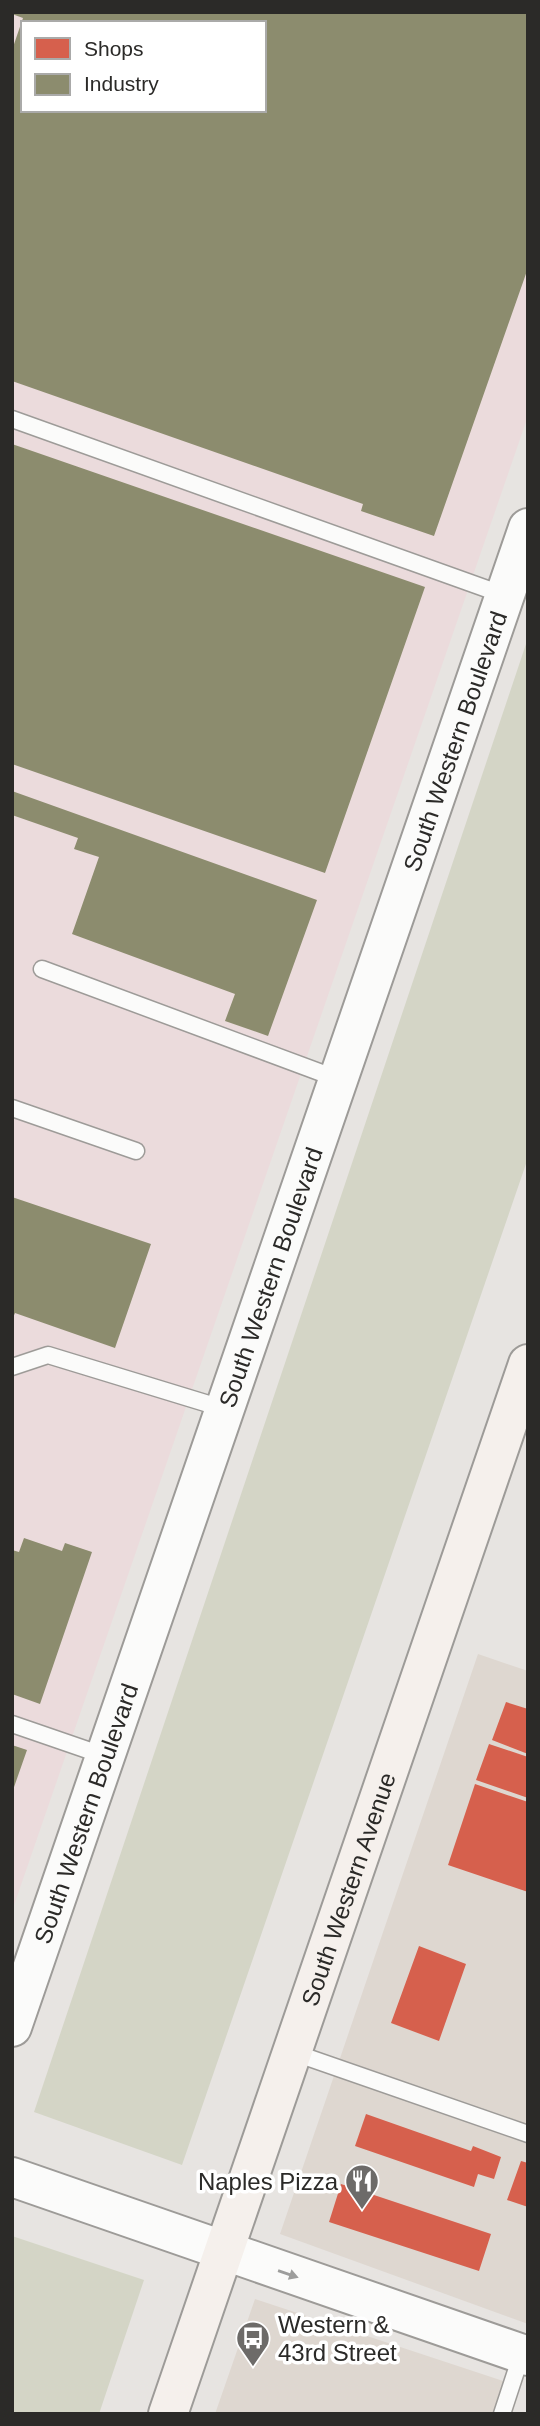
<svg xmlns="http://www.w3.org/2000/svg" width="540" height="2426" viewBox="0 0 540 2426" font-family="Arial,sans-serif">
  <rect width="100%" height="100%" fill="#e7e4e1"/>
  <!-- built -->
  <path fill="#ded7d0" d="M478,1654l50,17v653l-248,-90z
    M255,2299l257,85 -10,30h-287z"/>
  <!-- industrial -->
  <path fill="#ebdbdc" fill-rule="evenodd" d="M12,12h516v404l-516,1495zM23,23h241v87h-241z"/>
  <!-- green -->
  <path fill="#d4d5c6" d="M528,638v520l-346,1007 -148,-53z
    M12,2236l132,44 -45,134h-87z"/>
  <!-- shops -->
  <path fill="#d6604d" d="M506,1702l22,7v45l-36,-14z
    M489,1744l39,13v41l-52,-18z
    M475,1784l53,18v90l-80,-27z
    M419,1946l47,18 -27,77 -48,-18z
    M366,2114l105,37 2,-5 28,11 -7,22 -16,-5 -4,13 -119,-41z
    M521,2161l7,2v44l-21,-7z
    M341,2184l150,50 -12,37 -150,-49z"/>
  <!-- industry -->
  <path fill="#8c8c6e" fill-rule="evenodd" d="M12,12h516v256l-94,268 -73,-25 2,-7 -351,-123v-331l11,-32 -11,-4zM23,23h241v87h-241z
    M12,444l413,143 -100,286 -313,-109z
    M12,791l305,109 -49,136 -43,-15 10,-27 -163,-60 27,-77 -25,-8 4,-11 -66,-23z
    M12,1197l139,47 -36,104 -100,-35 -3,7z
    M24,1538l38,13 3,-8 27,9 -52,152 -28,-10v-144l7,2z
    M12,1745l15,5 -14,40h-1z"/>
  <g fill="none" stroke-linecap="round" stroke-linejoin="round">
    <!-- service casing -->
    <g stroke="#9d9b98" stroke-width="19">
      <path id="service" d="M12,419l492,176
        M42,969l296,110
        M12,1108l124,43
        M12,1367l36,-12 177,54
        M12,1724l93,32
        M292,2052l236,82
        M502,2414l20,-61"/>
    </g>
    <!-- tertiary casing -->
    <g stroke="#9d9b98" stroke-width="42">
      <g id="tertiary">
        <path id="s1" d="M12,2027l516,-1499"/>
        <path d="M12,2177l516,179"/>
      </g>
    </g>
    <!-- secondary casing -->
    <g stroke="#9d9b98" stroke-width="42">
      <g id="secondary">
        <path id="s2" d="M168,2414l360,-1050"/>
      </g>
    </g>
    <!-- service -->
    <use href="#service" stroke="#fbfbfa" stroke-width="16"/>
    <!-- tertiary -->
    <use href="#tertiary" stroke="#fbfbfa" stroke-width="38"/>
    <!-- secondary -->
    <use href="#secondary" stroke="#f5f0ec" stroke-width="38"/>
  </g>
  <!-- one-way arrows -->
  <defs><path id="oneway-solid" d="M-6-.8H1V-3.2L6.5 0L1 3.2V.8H-6Z" transform="scale(1.75)"/></defs>
  <use fill="#9d9d9c" href="#oneway-solid" transform="translate(288 2274) rotate(19)"/>
  <!-- icons -->
  <defs>
    <g id="restaurant-pin" transform="scale(1.75)"><path d="M0 17L-7.5 6A9.5 9.5 0 1 1 7.5 6Z" fill="#6d6b69" stroke="#fff"/><path d="M-5-6h1v4h1v-4h1v4h1v-4h1v5L-1.5 .5V6h-2V.5L-5-1ZM5-6V6H3V1.5H1.5Q1.5-4 5-6Z" fill="#fff"/></g>
    <g id="bus-pin" transform="scale(1.75)"><path d="M0 17L-7.5 6A9.5 9.5 0 1 1 7.5 6Z" fill="#6d6b69" stroke="#fff"/><path d="M-5-6H5V4H4V6H2V4H-2V6H-4V4H-5ZM-3.5-4V0h7V-4ZM-3.5 1.2v1.5H-2V1.2ZM2 1.2v1.5H3.5V1.2Z" fill="#fff"/></g>
  </defs>
  <g fill-rule="evenodd">
    <use href="#restaurant-pin" x="362" y="2181"/>
    <use href="#bus-pin" x="253" y="2338"/>
  </g>
  <g text-anchor="middle" dominant-baseline="central" stroke-width="7" stroke-linejoin="round" paint-order="stroke">
    <!-- street labels -->
    <g font-size="24" fill="#2b2a28" stroke="#fff">
      <text stroke="none"><textPath href="#s1" startOffset="1360">South Western Boulevard</textPath></text>
      <text stroke="none"><textPath href="#s1" startOffset="793">South Western Boulevard</textPath></text>
      <text stroke="none"><textPath href="#s1" startOffset="226">South Western Boulevard</textPath></text>
      <text stroke="none"><textPath href="#s2" startOffset="555">South Western Avenue</textPath></text>
    </g>
    <!-- poi labels -->
    <g font-size="24" fill="#2b2a28" stroke="#fff" text-anchor="end">
      <text x="338" y="2181">Naples Pizza</text>
      <text x="278" y="2324" text-anchor="start">Western &amp;<tspan x="278" dy="28">43rd Street</tspan></text>
    </g>
  </g>
  <!-- border -->
  <rect width="540" height="2426" fill="none" stroke="#2b2a28" stroke-width="28"/>
  <!-- legend -->
  <rect x="21" y="21" width="245" height="91" fill="#ffffff" stroke="#aaaaa9" stroke-width="2"/>
  <rect x="35" y="38" width="35" height="21" fill="#d6604d" stroke="#aaaaa9" stroke-width="2"/>
  <text x="84" y="56" font-size="21" fill="#2b2a28">Shops</text>
  <rect x="35" y="74" width="35" height="21" fill="#8c8c6e" stroke="#aaaaa9" stroke-width="2"/>
  <text x="84" y="91" font-size="21" fill="#2b2a28">Industry</text>
</svg>
